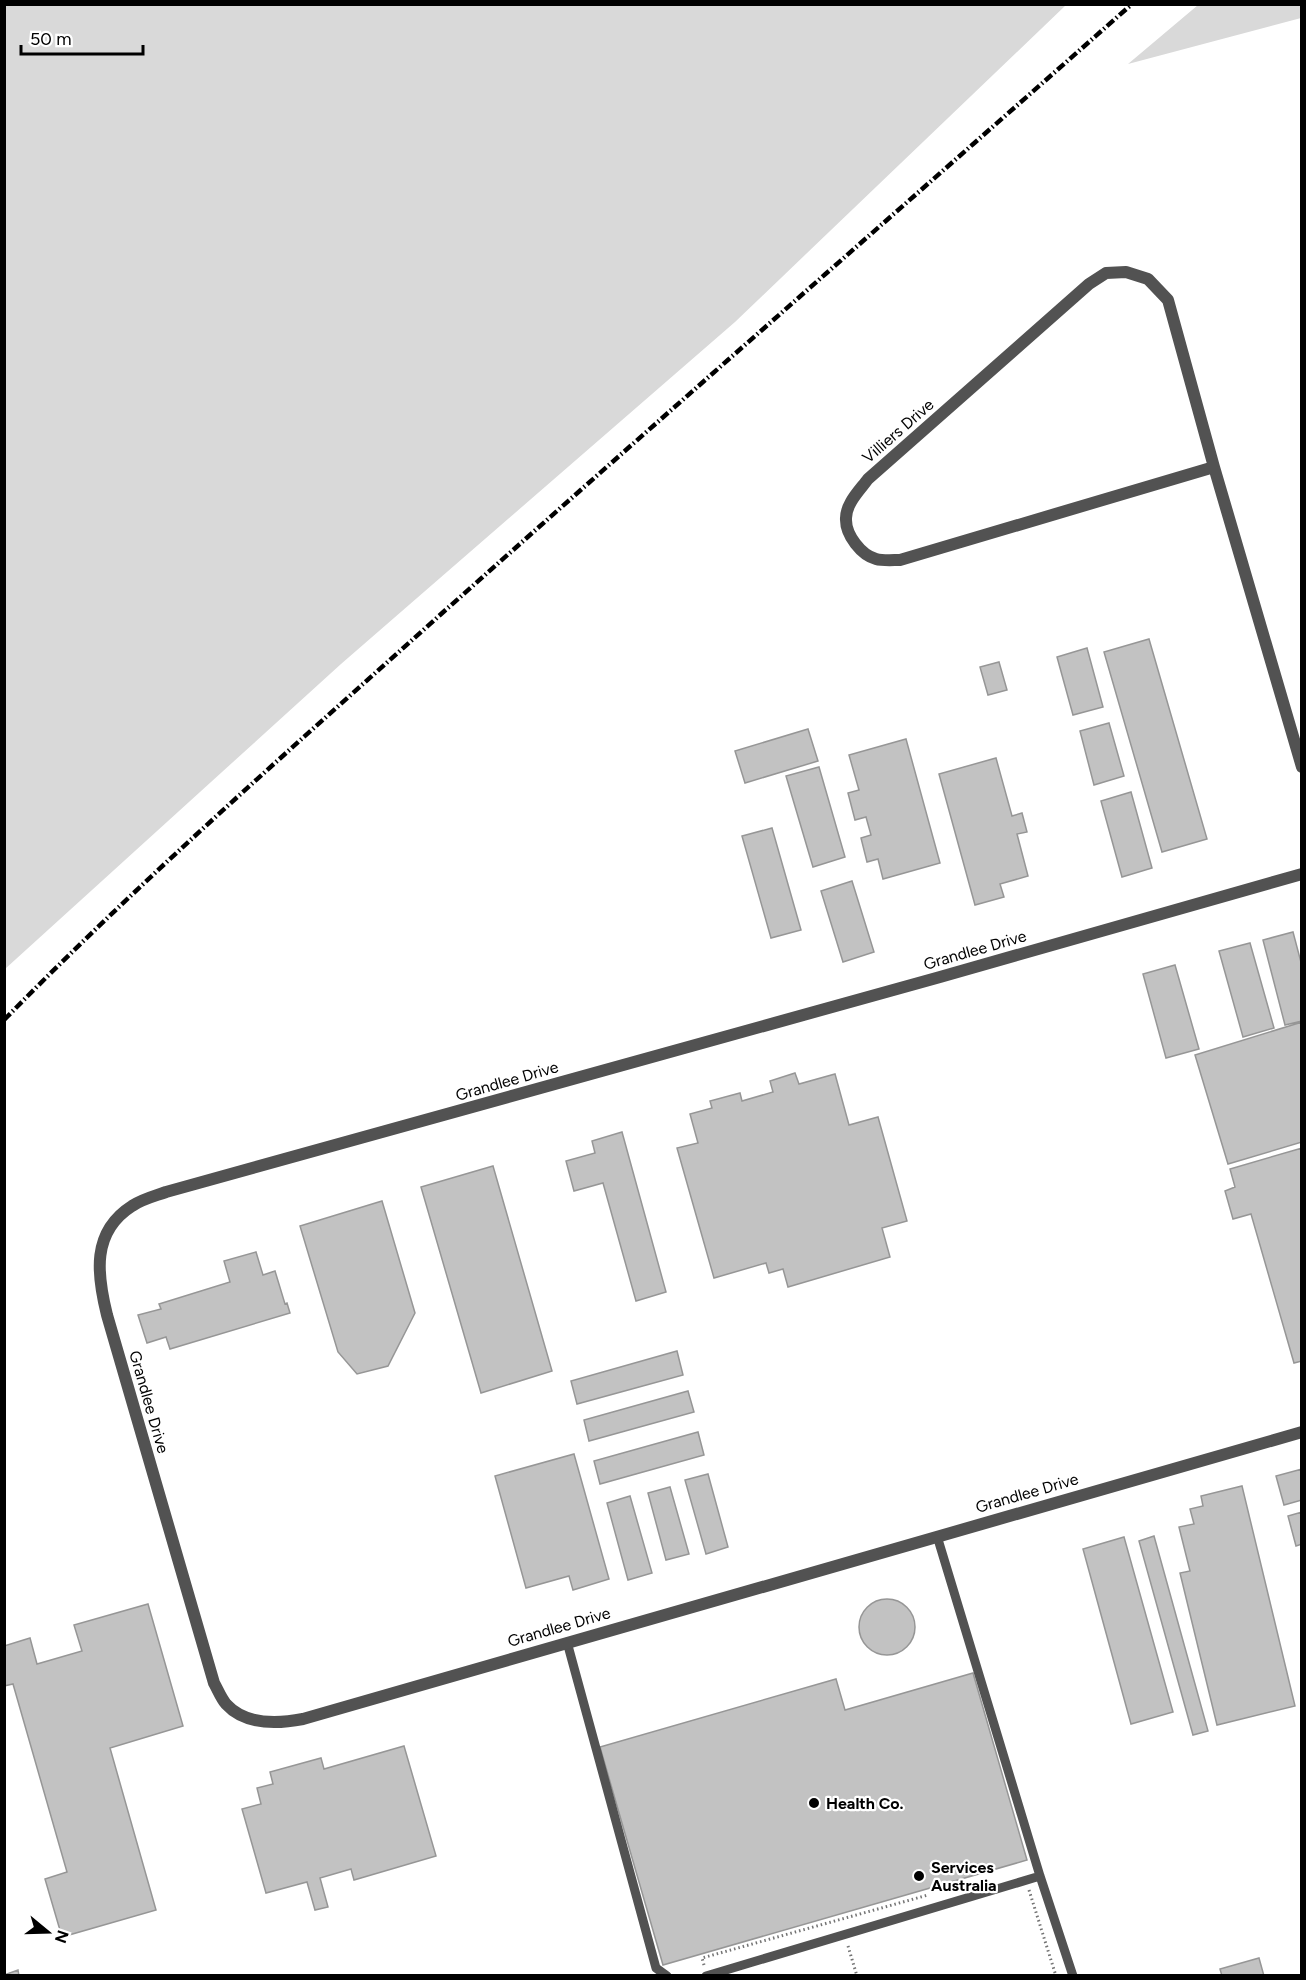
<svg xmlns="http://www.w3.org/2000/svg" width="1306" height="1980" viewBox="0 0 1306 1980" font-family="Figtree,sans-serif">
  <rect width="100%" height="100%" fill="#fff"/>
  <!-- green -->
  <path fill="#d9d9d9" d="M5,4h1061v1l-331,317 -394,342 -336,305z
    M1198,5h103v13l-173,46z"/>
  <!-- building -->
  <path fill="#c2c2c2" stroke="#969696" stroke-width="1.5" d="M1149,639l58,200 -45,13 -58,-200z
    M1087,648l16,59 -30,8 -16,-58z
    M999,662l8,28 -19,5 -8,-28z
    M1109,723l15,53 -30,9 -14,-54z
    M808,729l10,32 -73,22 -10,-32z
    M906,739l34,124 -57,16 -5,-20 -11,3 -6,-24 10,-3 -5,-18 -11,3 -7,-27 11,-3 -10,-35z
    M996,758l16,58 10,-3 5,19 -10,2 11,42 -28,8 4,13 -29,8 -36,-131z
    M819,767l26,90 -32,10 -27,-91z
    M1131,792l21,76 -30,9 -21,-76z
    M772,828l29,102 -30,8 -29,-102z
    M852,881l22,71 -31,10 -22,-71z
    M1293,932l9,34v55l-17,4 -22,-85z
    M1250,943l24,85 -31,9 -24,-86z
    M1175,965l24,84 -33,9 -23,-84z
    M1302,1022v120l-74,22 -33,-109z
    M795,1073l4,11 36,-10 14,51 29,-8 29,104 -25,7 8,29 -102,30 -5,-18 -14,4 -3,-10 -52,15 -37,-130 21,-5 -8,-29 22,-6 -2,-7 30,-8 2,8 31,-9 -3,-11z
    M622,1132l44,160 -30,9 -33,-118 -29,8 -8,-30 29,-8 -3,-12z
    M1302,1148v213l-8,2 -43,-149 -18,5 -8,-28 10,-4 -5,-18z
    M493,1166l59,205 -71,22 -60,-206z
    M382,1201l33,112 -27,53 -31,8 -19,-22 -38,-126z
    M256,1252l7,23 12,-4 10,33 2,-1 3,10 -120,36 -4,-12 -19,6 -9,-28 23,-6 -2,-5 71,-22 -6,-21z
    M677,1351l6,24 -106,29 -6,-23z
    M688,1391l6,21 -105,29 -5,-21z
    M698,1432l6,23 -104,29 -6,-23z
    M574,1454l35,125 -36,11 -4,-14 -43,12 -31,-112z
    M1302,1469v31l-18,5 -8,-29z
    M708,1474l20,73 -22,7 -21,-74z
    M1242,1486l53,220 -78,19 -37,-152 10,-2 -11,-44 15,-3 -4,-15 13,-3 -2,-10z
    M670,1487l19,67 -23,6 -18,-67z
    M630,1496l22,77 -24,7 -21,-77z
    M1302,1512v32l-6,2 -8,-30z
    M1154,1536l54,195 -15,4 -54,-194z
    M1124,1537l49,175 -42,12 -48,-175z
    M859 1627a28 28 0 1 1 56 0a28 28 0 1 1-56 0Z
    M148,1604l35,122 -73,22 46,162 -94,27 -17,-58 22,-7 -54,-188 -9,2v-40l26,-8 7,26 45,-13 -8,-26z
    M973,1673l54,187 -364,105 -63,-218 236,-68 9,31z
    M404,1746l32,110 -82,24 -3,-11 -31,9 8,29 -13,3 -8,-28 -41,11 -24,-84 19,-5 -4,-16 16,-4 -3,-12 51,-14 3,11z
    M1259,1958l5,18h-42l-2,-7z
    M18,1970l1,6h-15v-1z"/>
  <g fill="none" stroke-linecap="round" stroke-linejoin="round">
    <!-- path -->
    <path stroke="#747474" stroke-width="3" stroke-dasharray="1.5 3" stroke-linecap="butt" d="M1029,1890l27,86
      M848,1946l9,30
      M704,1965l-2,-7 226,-63"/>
    <!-- service -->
    <path stroke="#525252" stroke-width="9" d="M937,1536l103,340 33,100
      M567,1642l89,326 11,8
      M706,1976l334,-100"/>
    <!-- minor -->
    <path stroke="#525252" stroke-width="12" d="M1214,467l-314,93c-7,0 -17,1 -24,-1 -15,-4 -30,-24 -30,-39 -1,-16 14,-30 22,-41l221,-195 17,-11 20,-1 22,7 20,21 46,167 88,300
      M1302,874l-362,103 -774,215c-11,4 -24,7 -34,14 -41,26 -35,69 -25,109l107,368c4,7 7,15 12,21 19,21 51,20 77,15l999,-287"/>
    <!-- rail -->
    <path stroke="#000" stroke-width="4.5" stroke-dasharray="9 3 1.5 3" stroke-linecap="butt" d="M4,1020c139,-142 288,-272 436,-405 230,-205 461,-407 692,-611"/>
  </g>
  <!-- markers -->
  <g fill="#000" stroke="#fff" stroke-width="2">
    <circle cx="814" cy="1803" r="6"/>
    <circle cx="919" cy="1876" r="6"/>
  </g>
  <g text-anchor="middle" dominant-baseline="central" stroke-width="4.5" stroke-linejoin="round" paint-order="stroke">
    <!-- street labels -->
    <g font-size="16" fill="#000" stroke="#fff">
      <text transform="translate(898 431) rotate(-41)">Villiers Drive</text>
      <text transform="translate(975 950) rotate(-16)">Grandlee Drive</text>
      <text transform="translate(507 1081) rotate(-16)">Grandlee Drive</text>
      <text transform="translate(149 1402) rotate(74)">Grandlee Drive</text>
      <text transform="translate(1027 1493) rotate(-16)">Grandlee Drive</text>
      <text transform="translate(559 1627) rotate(-16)">Grandlee Drive</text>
    </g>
    <!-- poi labels -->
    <g font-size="16" font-weight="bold" fill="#000" stroke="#fff" text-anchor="start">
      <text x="826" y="1803">Health Co.</text>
      <text x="931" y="1867">Services<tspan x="931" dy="18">Australia</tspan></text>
    </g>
  </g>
  <!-- border -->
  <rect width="1306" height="1980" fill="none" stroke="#000000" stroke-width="12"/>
  <!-- north arrow -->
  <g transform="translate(48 1932) rotate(109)" stroke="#ffffff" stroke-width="4.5" paint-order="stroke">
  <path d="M0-4.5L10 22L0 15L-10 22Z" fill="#000000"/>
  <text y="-9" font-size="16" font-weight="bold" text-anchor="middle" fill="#000000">N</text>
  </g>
  <!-- scale -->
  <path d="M21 45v9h122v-9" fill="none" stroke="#000000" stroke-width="3"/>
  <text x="30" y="45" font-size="18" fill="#000000" stroke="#ffffff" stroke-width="4.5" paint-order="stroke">50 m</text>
</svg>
